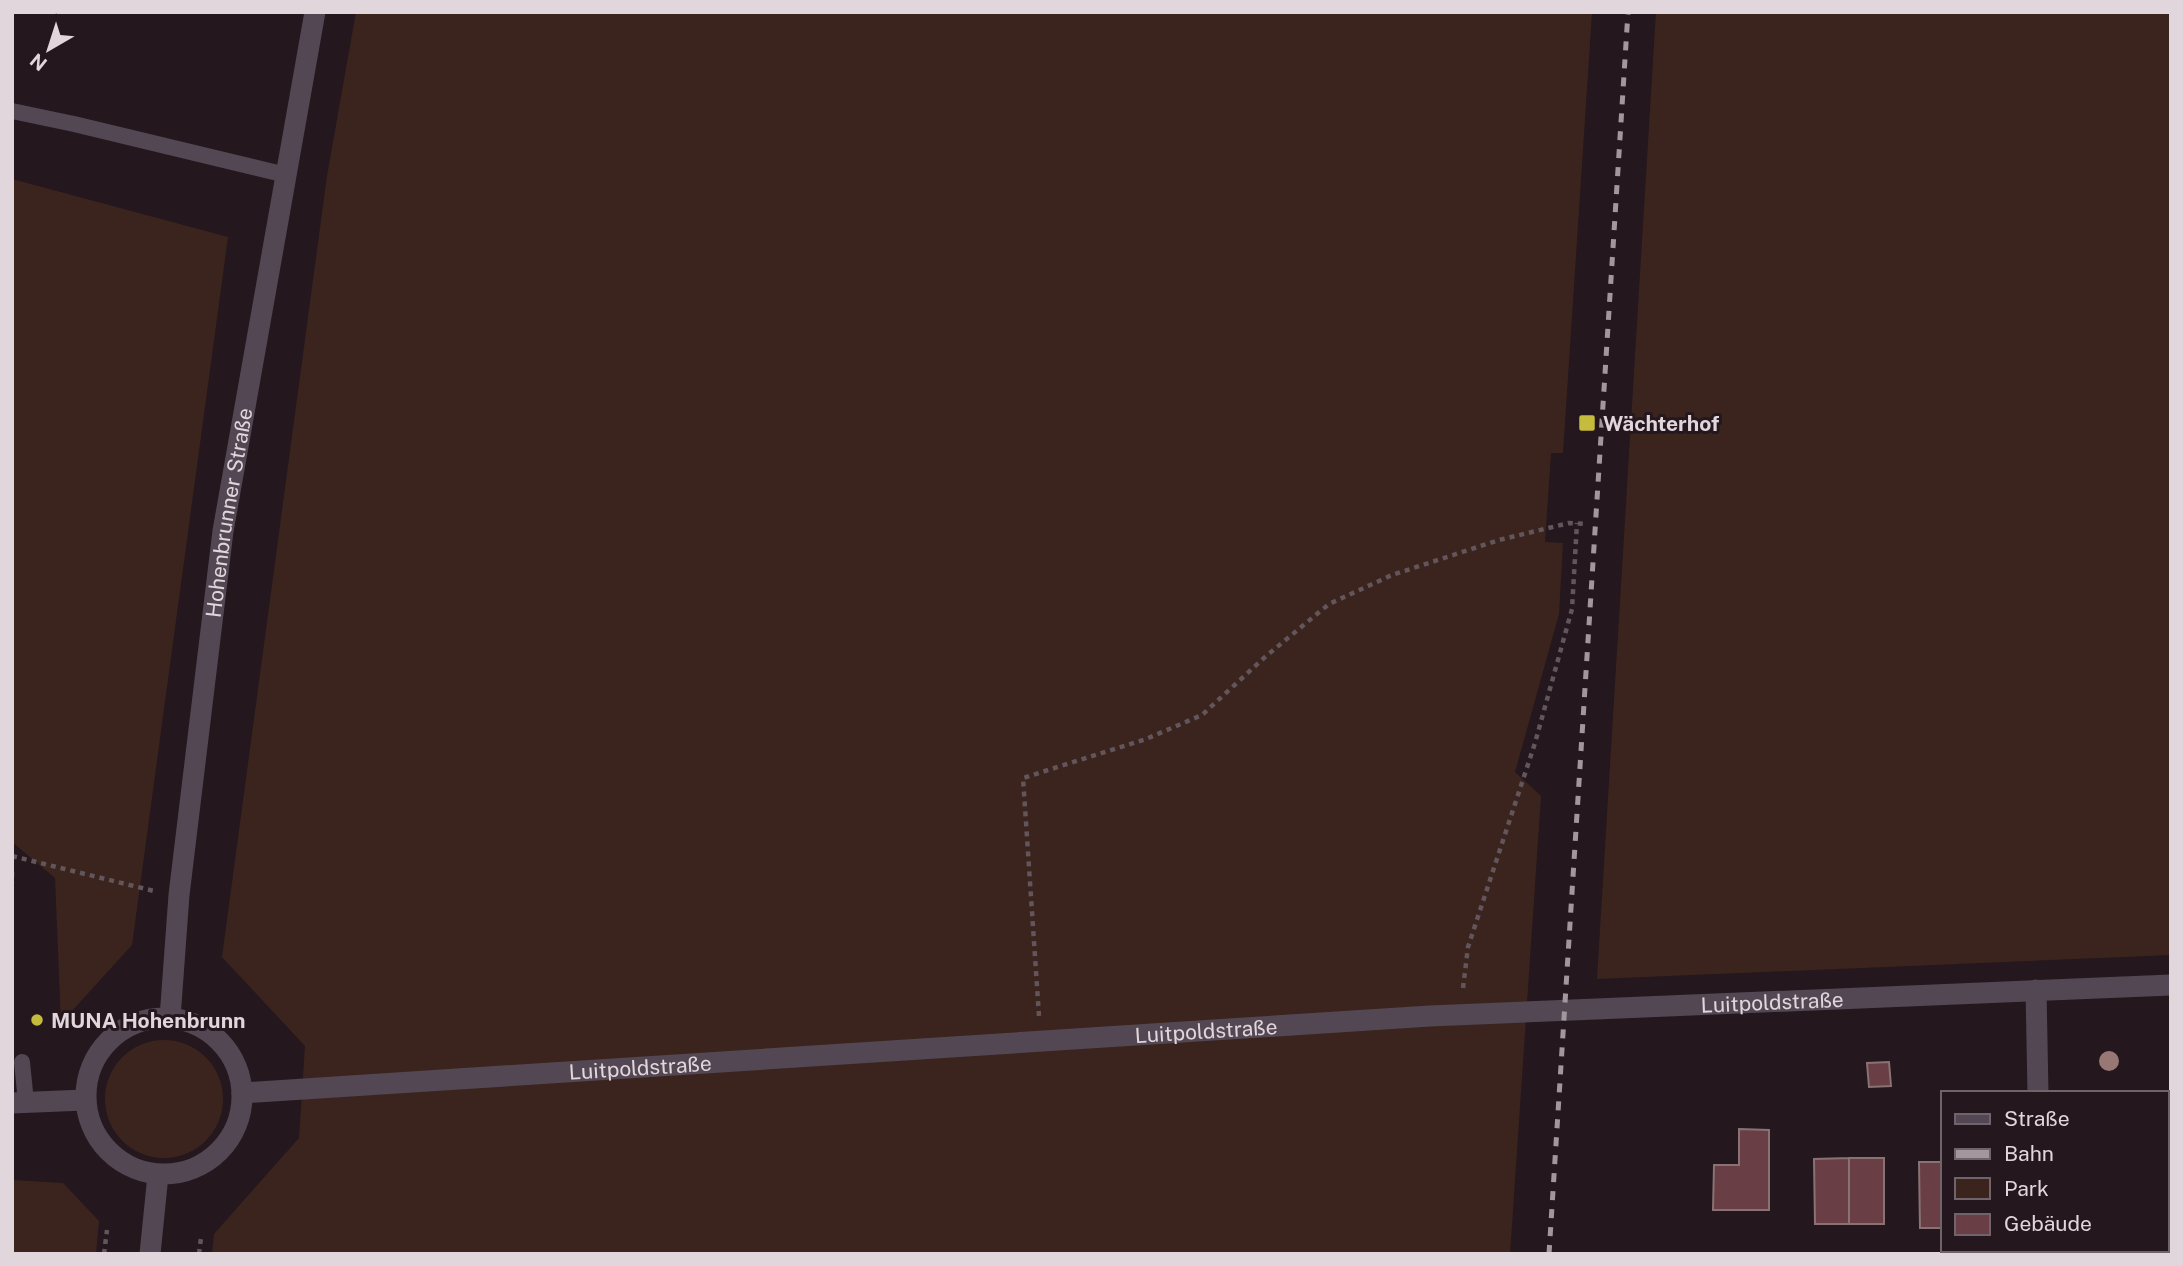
<svg xmlns="http://www.w3.org/2000/svg" width="2183" height="1266" viewBox="0 0 2183 1266" font-family="'Public Sans',sans-serif">
  <rect width="100%" height="100%" fill="#25171e"/>
  <!-- green -->
  <path fill="#3b241e" d="M356,12h1236l-29,441h-12l-6,89 18,1 -4,71 -44,158 26,24 -31,458h-1298l2,-20 85,-96 6,-92 -83,-89 105,-781z
    M1656,12h515v943l-574,24z
    M12,179l216,58 -96,708 -71,78 -6,-145 -43,-36z
    M105 1099a59 59 0 1 1 118 0a59 59 0 1 1-118 0Z
    M12,1180l51,3 36,38 -3,33h-84z"/>
  <!-- building -->
  <path fill="#693e45" stroke="#887274" stroke-width="2" d="M1889,1062l2,24 -22,1 -2,-24z
    M1739,1129l30,1v80h-56l1,-45h25z
    M2167,1145h4v70h-4z
    M1849,1158h35v66h-35z
    M1849,1158v66h-34l-1,-65z
    M1919,1162h24v66h-23z
    M2167,1233h4v21h-46v-4h42z"/>
  <g fill="none" stroke-linecap="round" stroke-linejoin="round">
    <!-- path -->
    <path stroke="#62555b" stroke-width="4.5" stroke-dasharray="5 5" stroke-linecap="butt" d="M12,856l142,35
      M12,872v11
      M1463,988l5,-41 67,-204 37,-134 5,-86
      M1039,1016l-16,-238 123,-39 56,-24 63,-58 64,-53 63,-29 107,-35 70,-17 17,1
      M104,1254l3,-24
      M199,1254l2,-16"/>
    <!-- service -->
    <path stroke="#534754" stroke-width="16" d="M12,111l62,13 212,51
      M22,1062l4,40"/>
    <!-- minor -->
    <path stroke="#534754" stroke-width="21" d="M2036,990l2,103
      M12,1103l73,-3
      M2041,1250v4"/>
    <!-- tertiary -->
    <g stroke="#534754" stroke-width="21">
      <circle cx="164" cy="1096" r="78"/>
      <path id="s1" d="M170,1018l9,-123 44,-364 92,-519"/>
      <path id="s2" d="M242,1093l1188,-77 741,-31"/>
      <path d="M150,1254l8,-79"/>
    </g>
    <!-- rail -->
    <path stroke="#a3979d" stroke-width="5" stroke-dasharray="9 9" stroke-linecap="butt" d="M1549,1254l79,-1242"/>
  </g>
  <!-- trees -->
  <circle fill="#987875" cx="2109" cy="1061" r="10"/>
  <!-- markers -->
  <g fill="#c5bc3d" stroke="#25171e" stroke-width="2.5">
    <rect x="1578" y="414" width="18" height="18" rx="3.5"/>
    <circle cx="37" cy="1020" r="7"/>
  </g>
  <g text-anchor="middle" dominant-baseline="central" stroke-width="6" stroke-linejoin="round" paint-order="stroke">
    <!-- poi labels -->
    <g font-size="21" font-weight="bold" fill="#e1d6db" stroke="#25171e" text-anchor="start">
      <text x="1603" y="423">Wächterhof</text>
      <text x="51" y="1020">MUNA Hohenbrunn</text>
    </g>
    <!-- street labels -->
    <g font-size="21" fill="#e1d6db" stroke="#25171e">
      <text stroke="none"><textPath href="#s1" startOffset="509">Hohenbrunner Straße</textPath></text>
      <text stroke="none"><textPath href="#s2" startOffset="1533">Luitpoldstraße</textPath></text>
      <text stroke="none"><textPath href="#s2" startOffset="966">Luitpoldstraße</textPath></text>
      <text stroke="none"><textPath href="#s2" startOffset="399">Luitpoldstraße</textPath></text>
    </g>
  </g>
  <!-- border -->
  <rect width="2183" height="1266" fill="none" stroke="#e1d6db" stroke-width="28"/>
  <!-- legend -->
  <rect x="1941" y="1091" width="228" height="161" fill="#25171e" stroke="#70636a" stroke-width="2"/>
  <rect x="1955" y="1114" width="35" height="10" fill="#534754" stroke="#70636a" stroke-width="2"/>
  <text x="2004" y="1126" font-size="21" fill="#e1d6db">Straße</text>
  <rect x="1955" y="1149" width="35" height="10" fill="#a3979d" stroke="#70636a" stroke-width="2"/>
  <text x="2004" y="1161" font-size="21" fill="#e1d6db">Bahn</text>
  <rect x="1955" y="1178" width="35" height="21" fill="#3b241e" stroke="#70636a" stroke-width="2"/>
  <text x="2004" y="1196" font-size="21" fill="#e1d6db">Park</text>
  <rect x="1955" y="1214" width="35" height="21" fill="#693e45" stroke="#70636a" stroke-width="2"/>
  <text x="2004" y="1231" font-size="21" fill="#e1d6db">Gebäude</text>
  <!-- north arrow -->
  <g transform="translate(49 49) rotate(219)" stroke="#25171e" stroke-width="5" paint-order="stroke">
  <path d="M0-5L12 26L0 18L-12 26Z" fill="#e1d6db"/>
  <text y="-10" font-size="19" font-weight="bold" text-anchor="middle" fill="#e1d6db">N</text>
  </g>
</svg>
